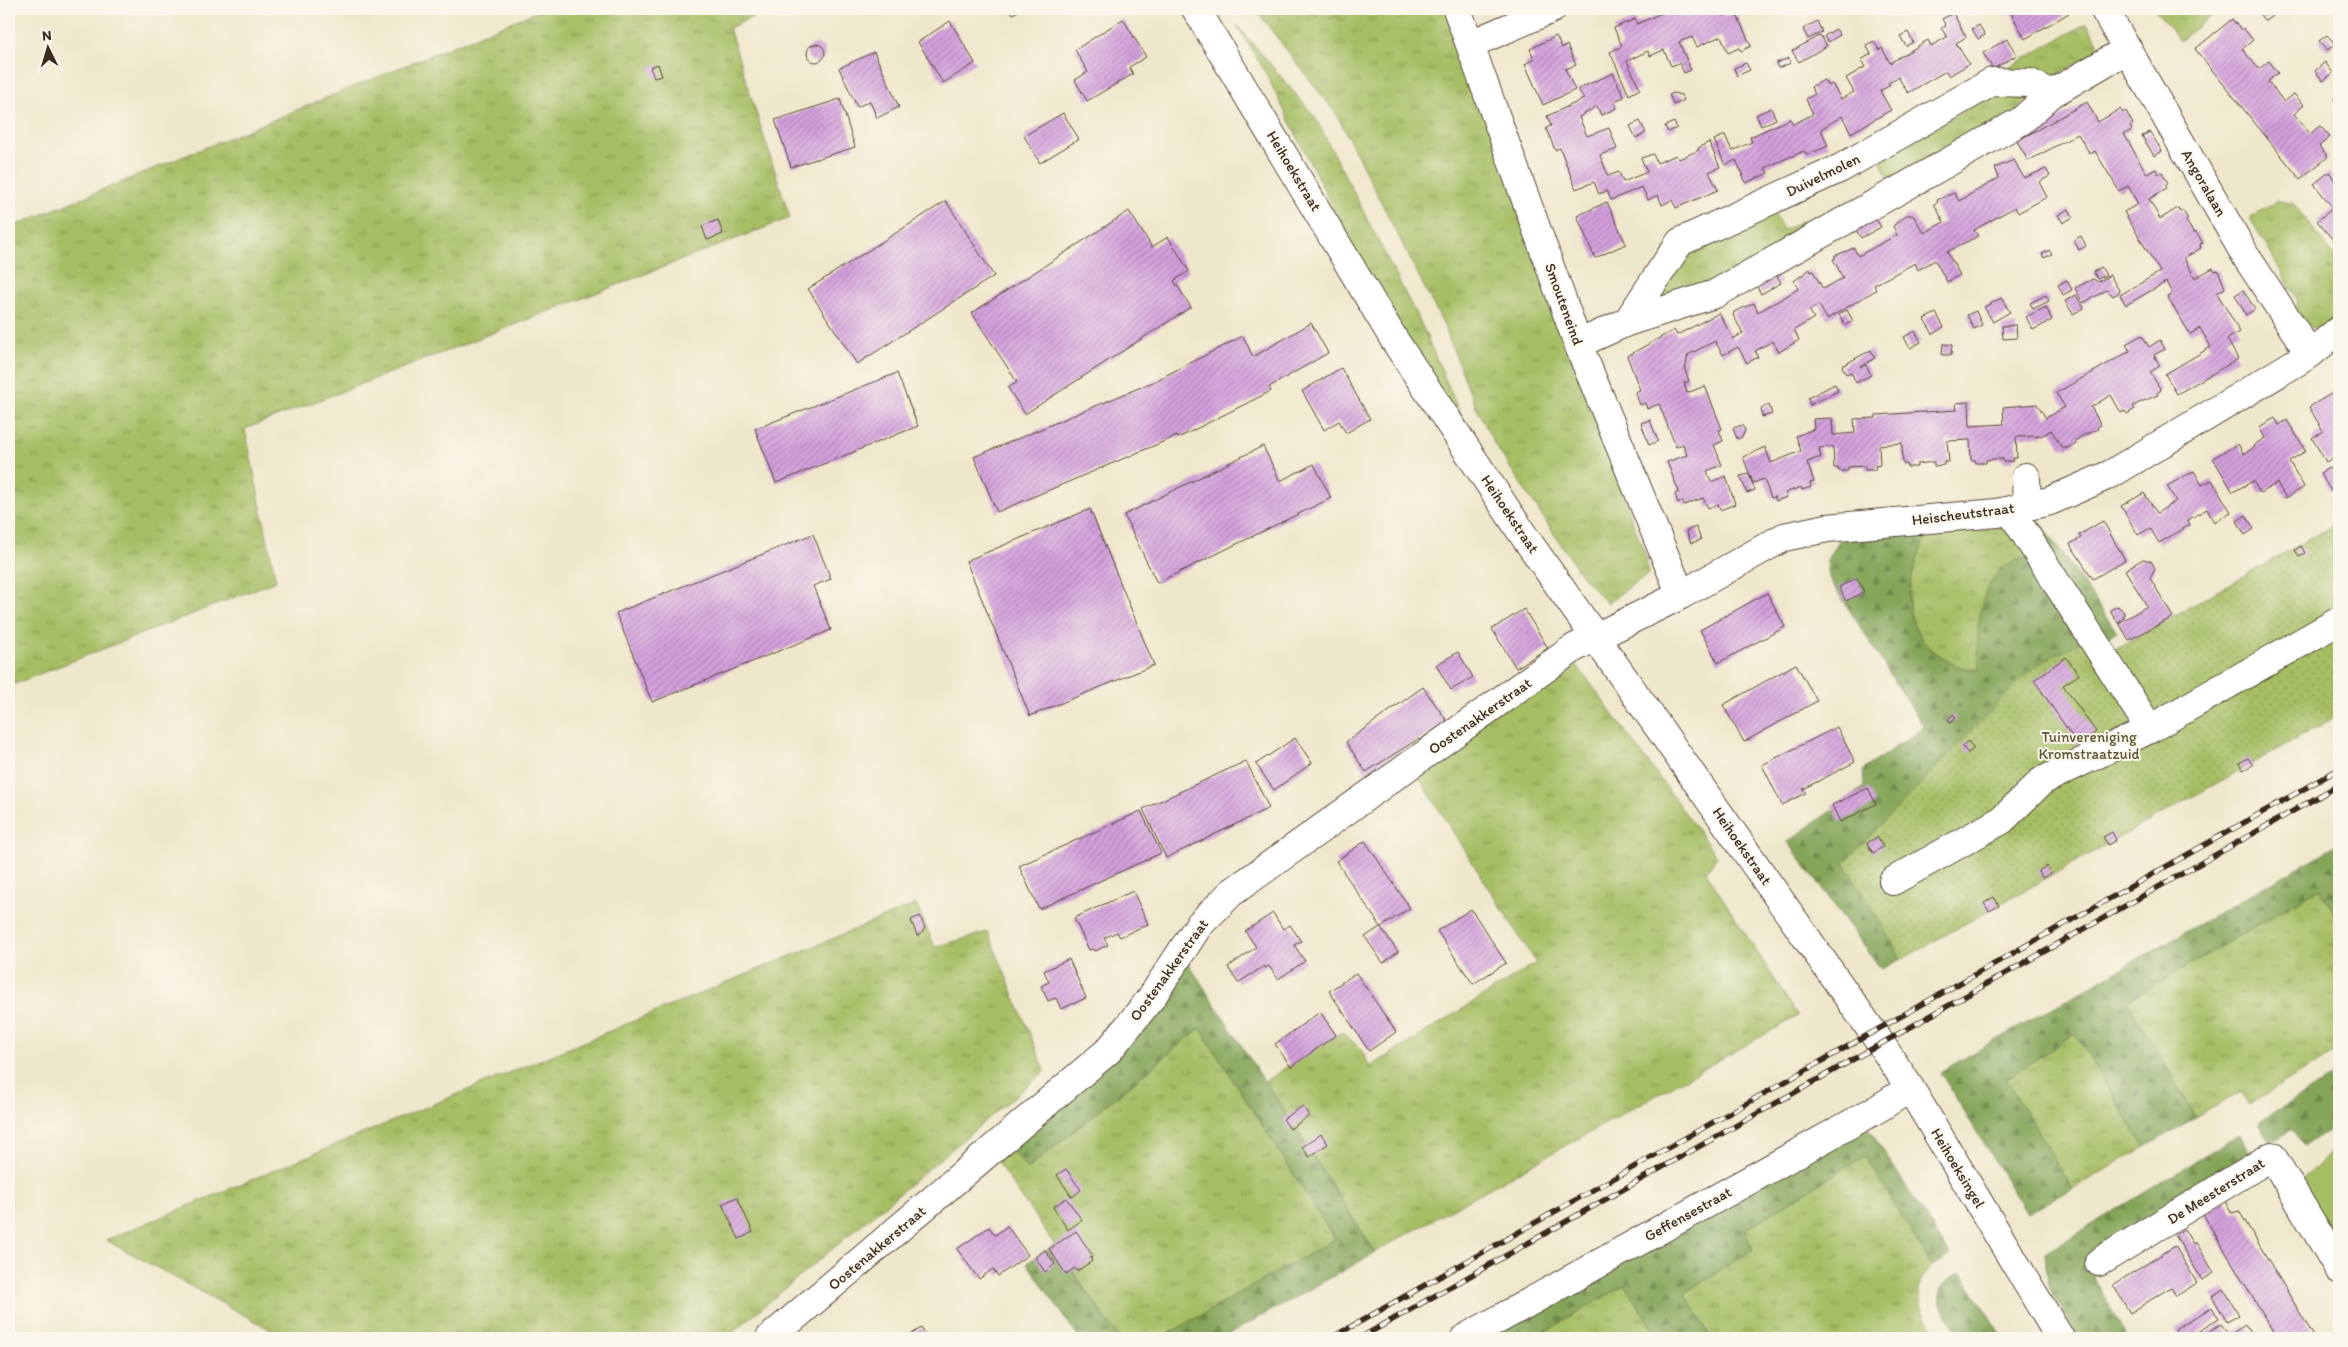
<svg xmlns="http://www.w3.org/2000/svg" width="2348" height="1347" viewBox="0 0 2348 1347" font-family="Itim,sans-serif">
  <defs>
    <pattern id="grass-tufts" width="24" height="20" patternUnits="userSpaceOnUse" patternTransform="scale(1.25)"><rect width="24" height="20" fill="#a6be63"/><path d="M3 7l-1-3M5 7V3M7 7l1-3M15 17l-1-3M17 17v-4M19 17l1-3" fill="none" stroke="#889b51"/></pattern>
    <pattern id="forest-firs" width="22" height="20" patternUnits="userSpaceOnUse" patternTransform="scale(1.25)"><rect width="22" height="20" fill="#84a559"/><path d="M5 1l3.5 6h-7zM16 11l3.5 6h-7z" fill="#6d8749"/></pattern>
    <pattern id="garden-dots" width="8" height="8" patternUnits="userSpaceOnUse" patternTransform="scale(1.25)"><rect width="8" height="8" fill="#a6be63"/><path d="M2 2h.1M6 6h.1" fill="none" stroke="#889b51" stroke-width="1.8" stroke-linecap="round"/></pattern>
    <pattern id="building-hatch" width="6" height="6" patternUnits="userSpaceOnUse" patternTransform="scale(1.25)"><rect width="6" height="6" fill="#d4a0dd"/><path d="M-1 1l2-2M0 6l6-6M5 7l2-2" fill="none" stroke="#ad83b3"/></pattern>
  </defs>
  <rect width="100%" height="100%" fill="#fbf7ec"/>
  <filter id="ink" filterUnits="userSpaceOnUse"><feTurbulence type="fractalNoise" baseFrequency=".02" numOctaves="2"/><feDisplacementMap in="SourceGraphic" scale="10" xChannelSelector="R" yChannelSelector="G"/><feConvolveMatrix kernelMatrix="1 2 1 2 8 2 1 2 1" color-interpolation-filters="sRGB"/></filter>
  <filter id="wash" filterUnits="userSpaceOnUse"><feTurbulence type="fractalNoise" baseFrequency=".0096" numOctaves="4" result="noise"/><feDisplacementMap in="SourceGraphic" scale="20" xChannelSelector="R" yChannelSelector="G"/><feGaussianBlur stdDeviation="1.12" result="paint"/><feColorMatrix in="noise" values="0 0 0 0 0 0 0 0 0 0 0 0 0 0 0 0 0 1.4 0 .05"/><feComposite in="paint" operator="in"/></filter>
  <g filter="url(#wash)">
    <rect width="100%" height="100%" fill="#efe7cb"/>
    <!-- grass -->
    <path fill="url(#grass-tufts)" stroke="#707440" d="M543,9h227l-41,19 61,190 -545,211 31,152 -267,105v-458z
      M1255,9h195l106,308 90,240 2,17 -41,29 -25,-27 -87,-131 -20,-40 -31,-79 -107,-211z
      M2155,9h64l-39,32z
      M2087,23l14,27 -52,29 -43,-10z
      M1237,25l78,92 108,211 54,124 -83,-121 -130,-261z
      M1995,92l33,6 -15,15 -122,70 -11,-22z
      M2277,201l16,2 46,59v55c-19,16 -29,15 -45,-3l4,-13 -48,-83z
      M1774,212l9,18 21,-10 5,9 -99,57 -48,14 -4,-5 32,-46z
      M2022,525l12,33 -56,83 2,28c-17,1 -26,-3 -39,-13 -48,-32 -33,-79 -13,-123z
      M1572,658l145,199 -11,15 92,144 -423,236 -110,-171 77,-49 18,16 10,19 166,-104 -122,-193z
      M2320,888l19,33v129l-90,55 -8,-13 -45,25 -69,-116z
      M916,904l19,43 53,-15 57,139 -319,267h-440l-180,-98z
      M1200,1028l135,211 -174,99h-42l-124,-179 15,-12 18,22z
      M2075,1033l70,114 -73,42 -66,-110z
      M1865,1155l67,111c-26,23 -8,48 7,72h-228l-26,-45 68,-44 -9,-19z
      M1625,1285l33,53h-124z"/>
    <!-- forest -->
    <path fill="url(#forest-firs)" stroke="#60683c" d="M2037,517l80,115 -10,6 -263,225 58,96 -21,10 -93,-127 76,-55 -1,-17 61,-43 -95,-149 -2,-17 13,-22 88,-6c-20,44 -35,91 12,123 14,9 23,14 39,13 0,-9 -1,-18 -1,-27 -1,-28 7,-70 37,-81 5,-3 13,-2 19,-3l-12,-33z
      M2339,844v77l-19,-33 -193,113 69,116 -51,30 -70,-114 -69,46 66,110 -45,25 -87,-142z
      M1185,958l190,295 -153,85h-61l174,-99 -135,-211 -173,141 -17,-22z
      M2339,1072v52l-35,22 -12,-17 -21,13 -12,-20z
      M1864,1121l86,134 -18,11 -67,-110 -121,74 9,19 -68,44 26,45h-53l-33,-53 -91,53h-54z
      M2239,1135l12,19 -158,123 35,61h-49l-31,-52 -3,-33z
      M1054,1245l65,93h-40l-52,-75z
      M1961,1272l42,66h-41c-8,-12 -30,-36 -20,-51 4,-6 13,-11 19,-15z"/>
    <!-- park -->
    <path fill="#a6be63" stroke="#707440" d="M1304,9h43c-11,13 -31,11 -43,0z
      M2339,1144v107l-41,-70 19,-14z"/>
    <!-- garden -->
    <path fill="url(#garden-dots)" stroke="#707440" d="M2339,522v193l-437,244 -58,-96 179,-186 17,-14 56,-29 14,18z"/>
    <g id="blocks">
      <!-- building -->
      <path fill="url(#building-hatch)" d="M1010,9h12l-9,5z
        M1671,9h50l3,7 11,-5 16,35 -10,5 -2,-3 -11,5 -7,-17 -24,11 -5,-10 -13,5 12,28 -7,3 -5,-10 -8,3 -7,-16 -14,6 -2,-5 -21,10 13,28 -11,6 -19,-43 12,-6 -8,-18 21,-9 2,5z
        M1739,9h11l-9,5z
        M2018,9h48l3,4 -44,26 -14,-26z
        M2268,9h14l-17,12 -5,-6z
        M1953,13l13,24 -10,6 13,21 -20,12 -3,-5 -38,22 -10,-16 -10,6 2,2 -10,6 11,19 -40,23 -9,-17 -21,13 7,17 -21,9 -3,-4 -19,8 -20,9 3,5 -22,10 -10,-23 -11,5 -11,-25 11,-5 7,16 20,-9 -2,-5 40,-18 3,5 20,-10 -7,-15 9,-5 -4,-7 13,-7 4,6 4,-2 9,15 13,-7 -8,-14 19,-11 -4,-7 10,-6 -5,-9 8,-4 5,9 3,-2 8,15 38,-23 3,6 16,-9 -6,-9 5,-2 -4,-7z
        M1123,19l23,38 -17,10 4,7 -46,27 -12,-21 13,-8 -13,-22z
        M2232,19l9,11 2,-2 10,12 -11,9 17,20 10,-8 9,12 -10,8 16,21 10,-8 10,11 -10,9 16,20 10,-8 10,11 -11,9 9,11 -28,22 -105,-130z
        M950,21l25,42 -32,20 -25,-41z
        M1817,21l5,11 -14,7 -5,-10z
        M1979,25l6,10 -7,4 -6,-10z
        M1836,29l4,6 -12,7 -4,-6z
        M1908,32l5,10 -7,4 -6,-10z
        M1820,35l7,11 -28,16 -7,-11z
        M2327,35l8,9 -8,6 -8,-9z
        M1556,36l6,12 5,-3 9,20 -11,4 10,21 -32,15 -18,-41 9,-5 -4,-10z
        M2007,39l10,16 -24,14 -10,-16z
        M807 53a9 9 0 1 1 18 0a9 9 0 1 1-18 0Z
        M874,52l25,55 -22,11 -7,-17 -13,6 -18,-39z
        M1789,58l2,5 -13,5 -2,-5z
        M2325,62l8,11 -10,8 -8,-10z
        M1746,63l4,7 -13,6 -3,-8z
        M658,64l4,12 -8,2 -4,-11z
        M1613,73l11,24 -10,4 3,7 -16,7 -4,-9 -18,11 8,19 22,-8 8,21 -17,6 8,21 11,-4 4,10 24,-10 -6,-14 12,-4 4,9 19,-8 3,4 20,-9 -1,-2 11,-6 11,25 -11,5 9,18 -42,18 -4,-8 -10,5 -4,-10 -10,5 -6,-13 -31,13 -4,-9 -8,3 -5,-12 -18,7 -16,-41 -5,2 -9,-22 5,-2 -4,-10 37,-17 -6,-10z
        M1673,93l8,2 3,5 -10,5 -5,-10z
        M2339,94v12l-5,-7z
        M840,99l15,48 -64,20 -16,-47z
        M2087,102l11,20 22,-13 3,4 3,-2 7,13 -3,2 2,4 -8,4 23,40 9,-5 2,5 4,-2 6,11 -3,2 2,3 -18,11 11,20 18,-11 3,4 2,-1 5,8 -2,2 4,6 4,7 2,-2 7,11 -3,1 1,4 -17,10 11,20 18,-10 2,3 3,-1 7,18 -8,5 23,39 -13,7 11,20 -61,35 -12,-20 46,-27 -11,-19 -10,6 -23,-38 5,-3 -6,-11 -40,23 -6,-10 40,-23 -36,-60 14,-8 -10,-18 -9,5 -24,-40 -5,3 -12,-20 -50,27 -11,-20z
        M1771,108l5,11 -15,7 -5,-11z
        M1063,113l16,26 -39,24 -16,-27z
        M1640,121l6,12 -10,5 -6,-12z
        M1674,122l3,6 -9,4 -3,-6z
        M2150,132l12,19 -8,5 -12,-20z
        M2014,160l10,18 22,-9 4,7 -11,6 8,15 -29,16 -3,-6 -41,23 4,6 -31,16 13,23 -13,7 -12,-22 -17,10 -3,-7 -41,22 2,5 -49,29 -8,-14 -10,5 5,8 -20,12 5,10 -20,12 -6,-11 -18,10 3,6 -11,6 -9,-16 -15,8 -8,-14 -27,14 -3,15 4,11 -5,2 3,10 18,-7 17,43 -3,1 4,11 -9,4 8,20 -15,6 4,11 15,-6 9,28 -15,6 -2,-6 -10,4 -5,-10 -19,7 -2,-4 -4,2 -3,-9 4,-2 -12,-30 20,-7 -4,-11 -7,3 -17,-43 -12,5 -2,-6 -5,2 -5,-13 5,-2 -13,-34 47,-26 3,5 42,-22 14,26 10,-6 -10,-18 1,-3 20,-9 4,9 20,-11 20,-12 -4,-8 16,-12 1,3 2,-1 10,18 20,-11 -10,-19 3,-1 -2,-2 20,-8 4,8 39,-21 -4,-9 16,-12 2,2 2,-1 11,18 20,-11 -10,-18 4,-2 -1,-2 17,-7 5,8 40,-23 -4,-10z
        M2329,172l10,15v60l-22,-26 16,-13 -19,-24z
        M946,201l48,75 -137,88 -49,-75z
        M1607,202l19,42 -31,14 -18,-42z
        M2069,209l4,8 -10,6 -5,-8z
        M1129,211l23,36 16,-10 21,34 -15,10 17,26 -166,107 -17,-26 9,-6 -45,-69z
        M1876,219l5,8 -20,11 -5,-8z
        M718,220l5,14 -16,6 -5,-14z
        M2081,236l5,10 -7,4 -5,-10z
        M2049,250l3,4 -8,4 -2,-4z
        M2101,267l5,8 -8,4 -5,-7z
        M1776,274l5,9 -20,11 -5,-9z
        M2110,275l10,17 -7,4 -6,-6 -24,13 -8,-15 18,-9 5,3z
        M2067,280l5,10 -9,5 -5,-10z
        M2243,290l12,19 -9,6 -11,-20z
        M2046,295l3,6 -16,8 -3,-6z
        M2076,295l8,13 -11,6 -8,-13z
        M2001,298l9,14 -17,10 -9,-15z
        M2046,307l6,13 -19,10 -7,-13z
        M1847,310l6,11 -8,4 -6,-11z
        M1976,311l6,14 -8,4 -7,-14z
        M1936,313l8,14 -11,7 -9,-15z
        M1311,323l17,30 -59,34 2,4 -93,47 -1,-2 -180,76 -23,-55 179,-75 90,-46 10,21z
        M2016,325l1,13 -14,1 -1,-13z
        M1915,331l6,11 -11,6 -6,-11z
        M2142,335l7,12 11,-7 5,9 -11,6 6,11 -10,6 11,18 -4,3 1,2 -17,7 -8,4 2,3 -8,5 -2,-3 -4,2 -10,-18 -20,12 10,18 -4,2 1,2 -16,7 -7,5 1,2 -10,6 -1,-3 -3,2 -11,-18 -10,6 -25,1 1,21h-4v3l-10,1v-3h-9l-8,1v3h-10l-1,-3h-4l-1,-20 -23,1 2,21h-5v3l-10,1v-4l-17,2v3h-10v-3h-4l-1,-21 -23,2 1,20 -5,1 1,4h-11v-4l-17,1v4h-9l-1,-3h-4l-1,-21 -14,1 2,9 -14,5 7,20 -4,1 1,4 -9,3 -1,-3 -16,6 2,4 -11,4 -1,-4 -4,1 -7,-19 -11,4 -10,-26 22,-10 6,16 30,-12 -5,-15 18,-7 -1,-10 19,-1 1,17 22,-2 -1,-14 22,-1v-3l81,-5 -1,-7 13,-1 1,24 34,-2 -1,-17 34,-3 9,14 19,-11 -9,-14 74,-42 -4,-7z
        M1943,344l9,1 -1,10h-9z
        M1871,350l4,8 -15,9 6,-2 5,10 -15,8 -5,-11 -5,2 -4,-8z
        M1341,368l29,51 -24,14 -7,-12 -15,9 -22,-39z
        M897,373l21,53 -142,57 -21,-54z
        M1835,384l3,7 -28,14 -2,-7z
        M2339,389v65l-13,8 -14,-24 11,-7 -14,-24z
        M1769,405l3,9 -10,3 -1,-9z
        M2275,418l4,7 8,-5 19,31 -17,10 15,26 -18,11 -9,-15 -17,10 -7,-12 -20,11 -20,-34 25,-14 6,10 11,-7 -1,-2 11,-7 -6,-11z
        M1650,420l8,21 -9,4 -8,-22z
        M1743,425l2,6 -3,6 -5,2 -4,-11z
        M1263,446l17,35 34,-17 17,34 -174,85 -33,-68z
        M2329,468l10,16v2l-8,5 -11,-18z
        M2194,471l8,14 10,-5 19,32 -17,10 -7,-13 -19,11 2,5 -31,18 -9,-15 -12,7 -17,-29 23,-13 13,20 19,-12 -9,-15z
        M1749,474l6,16 -8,3 -7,-17z
        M1090,509l64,156 -124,51 -64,-155z
        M2246,515l8,14 -9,6 -8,-14z
        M2103,521l22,39 -32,19 -23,-35 11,-6 -2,-3z
        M1696,527l5,13 -10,3 -5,-12z
        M813,534l18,45 -18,7 18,44 -179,72 -36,-89z
        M2301,546l4,7 -6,3 -4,-6z
        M2143,559l8,2 4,7 -5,10 23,39 -44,23 -10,-17 28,-17 -22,-36z
        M1857,578l7,14 -18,9 -7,-14z
        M1767,593l18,34 -67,36 -18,-33z
        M2118,606l6,6v5l-6,6 -8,-13z
        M1524,609l24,39 -32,20 -24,-39z
        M1458,652l15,25 -22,13 -15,-25z
        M2066,657l13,18 -16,10 33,47 -18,13 -44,-65z
        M1796,664l21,37 -73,41 -21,-37z
        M1423,687l24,34 -27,19 -2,-1 -52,33 -20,-30z
        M1953,714l3,4 -6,5 -2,-3z
        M1837,727l18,35 -52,27 3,4 -24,12 -20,-40z
        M1295,738l17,25 -38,27 -18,-26z
        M1968,741l6,7 -6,5 -6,-7z
        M2248,758l5,7 -10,5 -4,-7z
        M1246,761l23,47 -103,50 -23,-49z
        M1868,788l8,16 -36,18 -8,-17z
        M1141,811l20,42 -122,56 -20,-43z
        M2112,832l4,8 -8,5 -5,-8z
        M1877,837l6,10 -10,6 -6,-10z
        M1365,841l45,67 -29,19 -45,-66z
        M2047,866l4,7 -9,5 -4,-7z
        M1133,891l15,33 -28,13 -3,-5 -13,6 4,7 -13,6 -1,-2 -5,1 -15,-32z
        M1994,897l5,9 -10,5 -5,-8z
        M1471,909l35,54 -33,21 -36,-53z
        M1273,913l10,16 7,-4 11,16 -7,4 11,16 -27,18 -9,-13 -4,2 -1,-2 -26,17 -10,-16 28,-20 -11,-16z
        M920,916l5,12 -4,6 -4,2 -6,-16z
        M1380,927l18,25 -15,11 -18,-26z
        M1069,959l17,39 -25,11 -5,-11 -8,3 -7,-15 8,-4 -5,-11z
        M1356,973l40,59 -27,19 -40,-60z
        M1320,1012l16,23 -45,32 -16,-23z
        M1303,1106l6,10 -19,13 -7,-10z
        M1321,1134l7,10 -19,13 -7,-10z
        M1066,1169l15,21 -9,7 -15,-22z
        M737,1197l16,35 -14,7 -17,-35z
        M1066,1198l16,22 -14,10 -15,-23z
        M2225,1201l7,12 7,-2 76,127h-38l-74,-124z
        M1007,1226l21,29 -30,21 -5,-7 -14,10 -22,-30 32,-22 6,8z
        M2184,1229l9,15 3,-2 18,31 -12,7 -27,-45z
        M1076,1231l17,25 -3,1 2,4 -15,10 -2,-3 -9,6 -17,-25z
        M2175,1246l22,37 -21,13 -5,-9 -41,26 -17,-28z
        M1045,1250l10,14 -10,8 -10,-15z
        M2224,1289l15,26 -12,7 -15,-26z
        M2212,1307l7,12 -32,19h-7l-5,-9z
        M2221,1324l8,12 -4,2h-27z
        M2245,1325l8,13h-16l-3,-6z
        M921,1328l7,10h-22z"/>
    </g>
  </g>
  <g filter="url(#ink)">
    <use href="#blocks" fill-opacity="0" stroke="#564638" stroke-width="1"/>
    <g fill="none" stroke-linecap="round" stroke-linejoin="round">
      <!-- minor casing -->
      <g stroke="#564638" stroke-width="30">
        <path id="minor" d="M1196,9l199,332 127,192 359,511 29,44 150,250
          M1457,9l121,335 103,251
          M2104,9l143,249 63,96
          M1471,44l81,-35
          M1627,322l53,-80 161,-74 151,-86 38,1 21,11
          M1578,344l49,-22 88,-28 306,-173 30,-27 77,-45
          M2026,477l1,29
          M2010,510l140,219
          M1893,881l109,-61 40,-39 108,-52 189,-108
          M2099,1262l173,-106 67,113
          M770,1338l339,-288 42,-52 48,-73 32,-32 343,-245 107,-53 103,-58 43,-9 170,-15 53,-12 61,-27 199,-120 29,-24
          M1465,1338l414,-230 31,-20"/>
      </g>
      <!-- minor -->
      <use href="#minor" stroke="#fff" stroke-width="28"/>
      <!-- rail casing -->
      <g stroke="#3b2a1e" stroke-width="5.5">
        <path id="rail" d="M1331,1338l1008,-569
          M1360,1338l979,-553"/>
      </g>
      <!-- rail -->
      <use href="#rail" stroke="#fbf7ec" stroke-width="4" stroke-dasharray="11" stroke-linecap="butt"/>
    </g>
  </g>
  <g text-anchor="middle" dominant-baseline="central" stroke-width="4" stroke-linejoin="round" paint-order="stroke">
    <!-- street labels -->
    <g font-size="15" fill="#3b2a1e" stroke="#fbf7ec">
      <text transform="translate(1294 171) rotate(59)">Heihoekstraat</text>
      <text transform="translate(1823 175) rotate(-26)">Duivelmolen</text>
      <text transform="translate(2204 183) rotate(60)">Angoralaan</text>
      <text transform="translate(1564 304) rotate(70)">Smouteneind</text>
      <text transform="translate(1510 514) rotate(56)">Heihoekstraat</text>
      <text transform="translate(1963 514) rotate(-7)">Heischeutstraat</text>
      <text transform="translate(1480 716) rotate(-35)">Oostenakkerstraat</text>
      <text transform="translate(1742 846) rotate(55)">Heihoekstraat</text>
      <text transform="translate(1169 970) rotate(-54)">Oostenakkerstraat</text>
      <text transform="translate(1958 1168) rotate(59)">Heihoeksingel</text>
      <text transform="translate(2216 1191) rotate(-32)">De Meesterstraat</text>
      <text transform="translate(1688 1214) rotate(-29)">Geffensestraat</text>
      <text transform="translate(877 1248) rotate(-40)">Oostenakkerstraat</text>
    </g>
    <!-- park labels -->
    <g font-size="15" fill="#5b5633" stroke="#fbf7ec">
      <text x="2089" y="737">Tuinvereniging<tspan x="2089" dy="17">Kromstraatzuid</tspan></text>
    </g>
  </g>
  <!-- margin -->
  <rect width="2348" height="1347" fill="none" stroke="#fbf7ec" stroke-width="30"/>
  <!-- north arrow -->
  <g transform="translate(48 48) rotate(355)" stroke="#fbf7ec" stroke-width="4" paint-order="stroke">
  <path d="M0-4L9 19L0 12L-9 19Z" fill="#3b2a1e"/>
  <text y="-8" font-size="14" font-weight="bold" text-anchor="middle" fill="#3b2a1e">N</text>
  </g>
</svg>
